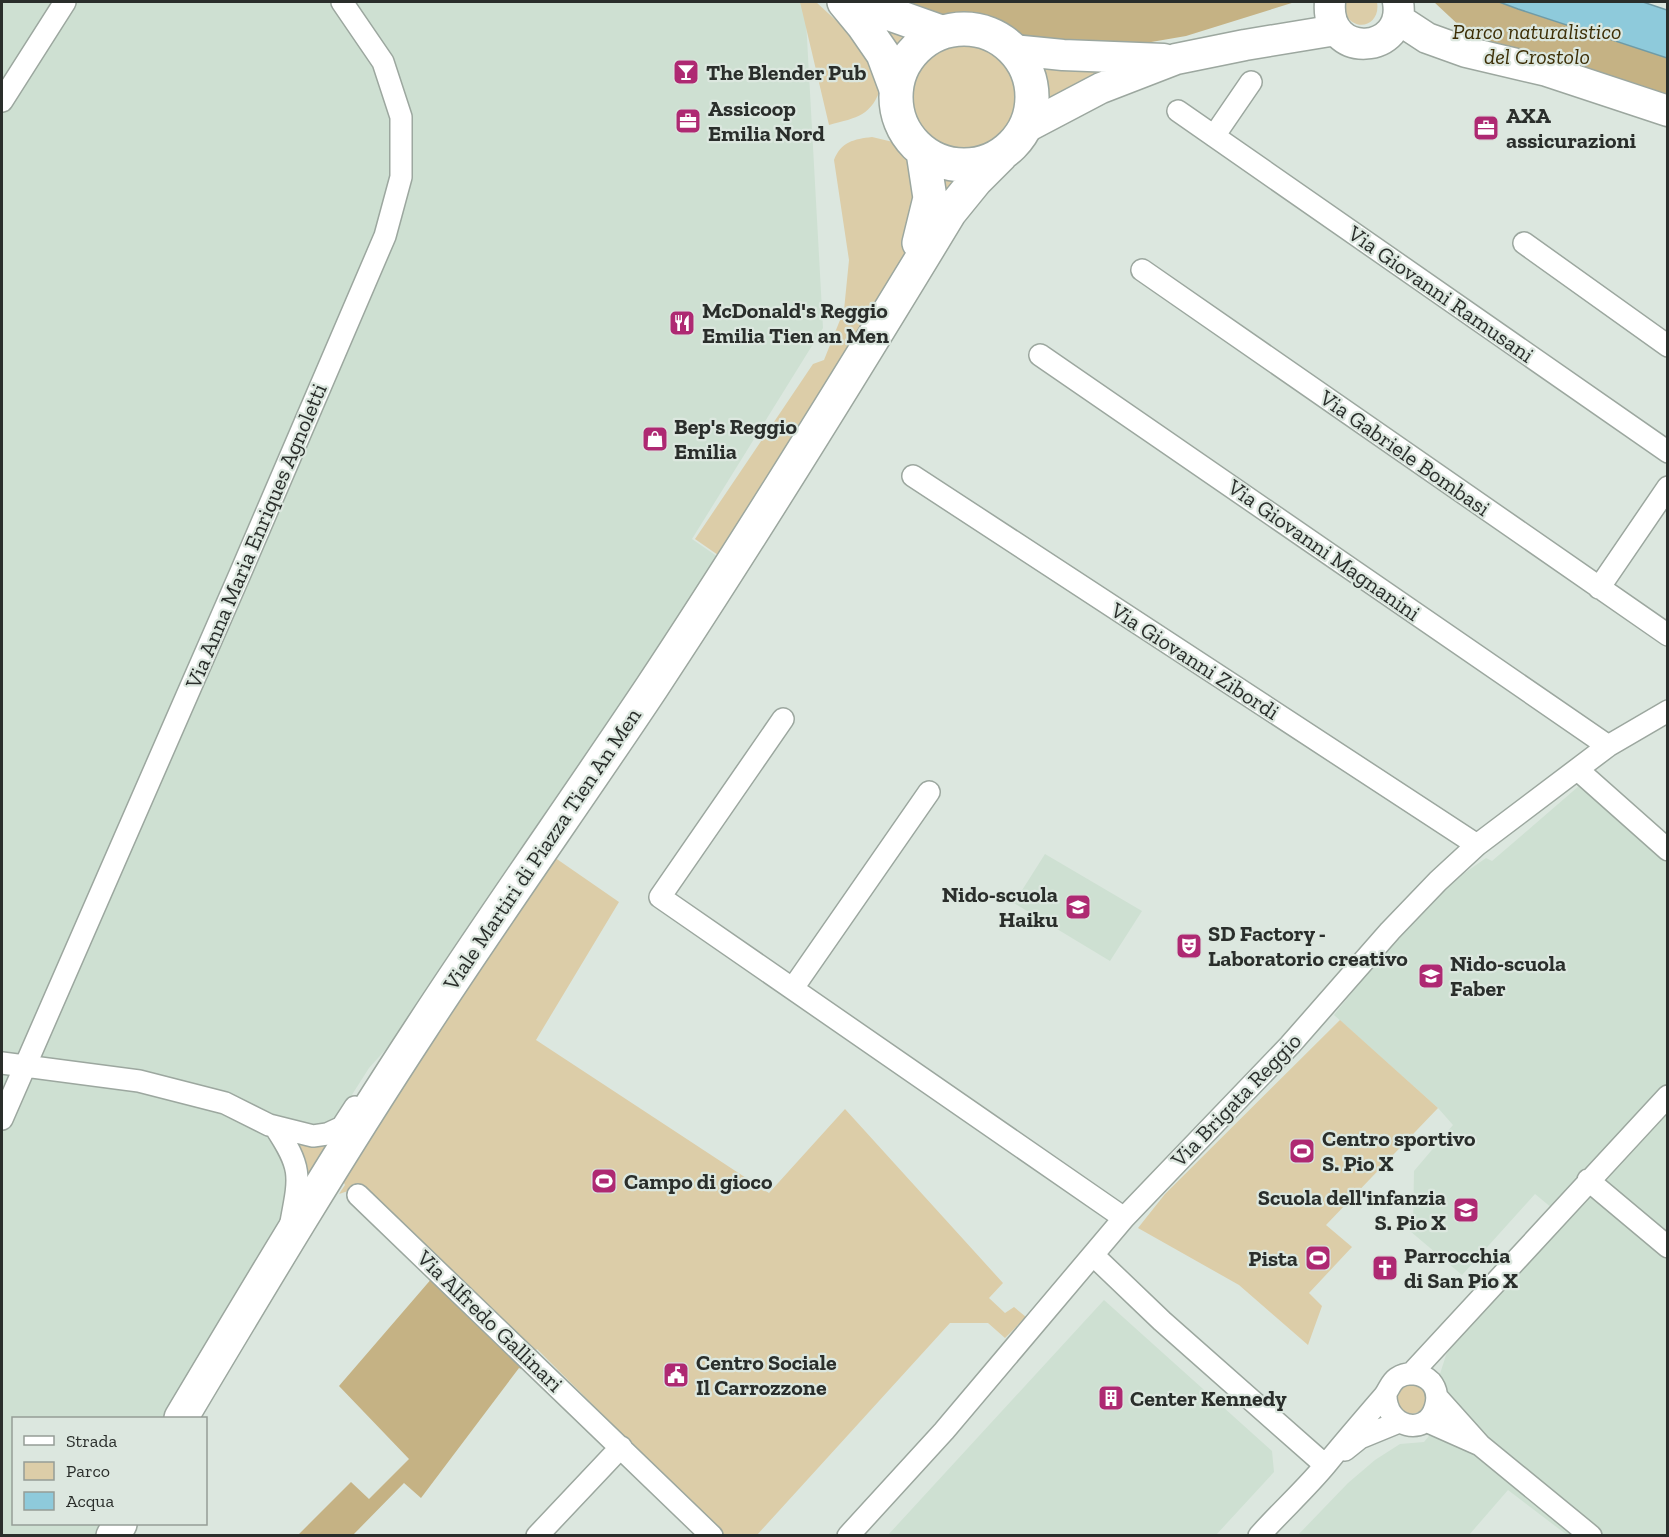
<svg xmlns="http://www.w3.org/2000/svg" width="1669" height="1537" viewBox="0 0 1669 1537" font-family="'Zilla Slab',serif">
  <rect width="100%" height="100%" fill="#dce7df"/>
  <!-- built -->
  <path fill="#cee0d2" d="M2,2h803l18,326 -131,211 26,18 -294,450 -55,61 -28,44 -75,134 -104,172h-148v106h88l-7,11 -93,1z
    M1587,779l80,71v685h-100l-59,-45 -39,45 -172,1 51,-53 27,-23 25,-16 24,-2 32,-39 -8,-6 -7,-10 -1,-13 6,-19 11,-18 107,-119 -29,-24 -73,81 -52,-44 3,-4 1,-56 39,-46 -15,-17 -104,-93 62,-78 47,-49 43,-30 6,3z
    M1045,854l97,57 -32,50 -96,-58z
    M1104,1300l168,151 2,21 -58,63h-328z"/>
  <!-- green -->
  <path fill="#dccda8" d="M800,2h16l50,46 16,37c-11,32 -24,32 -53,40z
    M1346,2h31c4,22 -20,32 -32,12z
    M862,8l52,28 -18,16z
    M907 96a56 56 0 1 1 112 0a56 56 0 1 1-112 0Z
    M1149,60l-104,42 -1,-24 -6,-17z
    M872,137l21,5 11,8 7,11 8,42 -14,55 -187,297 -23,-16 118,-175 11,-4 20,-50 5,-50 -15,-100c7,-18 20,-21 38,-23z
    M934,166l23,6 21,-2 -38,41z
    M551,855l68,47 -83,138 233,153 76,-84 158,174 -14,15 16,15 9,-6 12,10 -21,21 -17,-15h-38l-193,212h-34l-186,-186 -12,15 -169,-158 -8,-15 -9,3 6,-9 -2,-4z
    M1340,1020l98,88 -112,117 26,22 -43,46 13,13 -14,39 -69,-60 -101,-57 27,-34z
    M292,1139h41l-27,41c0,-17 -3,-29 -14,-41z
    M1396 1399a15 15 0 1 1 30 0a15 15 0 1 1-30 0Z"/>
  <!-- forest -->
  <path fill="#c5b284" d="M888,2h407l-109,34 -58,10 -103,-4 -28,-17 -26,-6 -38,-2z
    M1434,2h65l19,7 149,49v56l-172,-55z
    M433,1277l92,86 -4,6 -2,-1 -98,130 -17,-15 -51,52 -56,1 54,-54 18,17 40,-40 -70,-73z"/>
  <!-- water -->
  <path fill="#8ecadb" stroke="#709ba6" stroke-width="1.5" d="M1499,2h144l24,8v48l-149,-49z"/>
  <g fill="none" stroke-linecap="round" stroke-linejoin="round">
    <!-- street casing -->
    <g stroke="#9ca79f" stroke-width="24">
      <path id="street" d="M2,101l63,-99
        M1178,111l490,341
        M1214,136l37,-54
        M1524,243l144,103
        M1142,270l526,365
        M1040,355l568,391
        M913,476l564,369
        M1599,588l69,-101
        M783,719l-123,178 464,321
        M1578,770l90,80
        M793,988l136,-196
        M2,1063l137,18 86,22 44,22 44,11 14,-2 15,-7 13,-20
        M2,1119l238,-545 145,-338 16,-59v-60l-18,-55 -41,-60
        M275,1127c27,41 25,48 16,95
        M1588,1180l80,67
        M358,1195l354,341
        M1093,1255l69,66 163,144
        M1411,1374l257,-278
        M1426,1421l54,24 -43,-48
        M1480,1445l111,91
        M1345,1450l15,-12 39,-16
        M537,1536l84,-89
        M848,1536l96,-105 180,-213 166,-173 100,-114 48,-50 39,-36 131,-99 60,-35
        M1259,1536c22,-25 48,-48 69,-74 18,-22 37,-44 56,-66 5,-6 6,-13 13,-18 11,-7 25,-5 34,4 6,7 7,17 4,26 -9,29 -50,20 -49,-14"/>
    </g>
    <!-- secondary casing -->
    <g stroke="#9ca79f" stroke-width="33">
      <path id="secondary" d="M1330,2c-5,59 77,52 68,0
        M1398,19l29,19 39,14 81,19 121,40
        M1014,50l49,5 101,4
        M1025,128l76,-40 75,-29 69,-14 91,-15"/>
    </g>
    <!-- primary casing -->
    <g stroke="#9ca79f" stroke-width="36">
      <path id="primary" d="M896 97a68 68 0 1 1 136 0a68 68 0 1 1-136 0Z
        M919,243l11,-45 -7,-46
        M181,1418c78,-131 157,-263 241,-391 75,-115 154,-226 230,-340 103,-156 201,-315 298,-475l26,-32 25,-25
        M113,1536l7,-12"/>
    </g>
    <!-- highway casing -->
    <g stroke="#9ca79f" stroke-width="36">
      <path id="highway" d="M844,2l19,23 20,29 13,35
        M861,2l18,8 62,22"/>
    </g>
    <!-- street -->
    <use href="#street" stroke="#fff" stroke-width="21"/>
    <!-- secondary -->
    <use href="#secondary" stroke="#fff" stroke-width="30"/>
    <!-- primary -->
    <use href="#primary" stroke="#fff" stroke-width="33"/>
    <!-- highway -->
    <use href="#highway" stroke="#fff" stroke-width="33"/>
  </g>
  <!-- icons -->
  <defs>
    <g id="bar-square" transform="scale(1.35)"><rect x="-9" y="-9" width="18" height="18" rx="4" fill="#ae2972" stroke="#dce7df"/><path d="M-6-5H6L.8 .8V4.5H3.5V6h-7V4.5H-.8V.8Z" fill="#fff"/></g>
    <g id="office-square" transform="scale(1.35)"><rect x="-9" y="-9" width="18" height="18" rx="4" fill="#ae2972" stroke="#dce7df"/><path d="M-6-3h4V-5.5h4V-3h4V5H-6ZM-1-4.5V-3h2v-1.5ZM-6 0V1H6V0Z" fill="#fff"/></g>
    <g id="restaurant-square" transform="scale(1.35)"><rect x="-9" y="-9" width="18" height="18" rx="4" fill="#ae2972" stroke="#dce7df"/><path d="M-5-6h1v4h1v-4h1v4h1v-4h1v5L-1.5 .5V6h-2V.5L-5-1ZM5-6V6H3V1.5H1.5Q1.5-4 5-6Z" fill="#fff"/></g>
    <g id="shop-square" transform="scale(1.35)"><rect x="-9" y="-9" width="18" height="18" rx="4" fill="#ae2972" stroke="#dce7df"/><path d="M-5-2.5h2.3a2.7 3.5 0 0 1 5.4 0H5L5.5 6h-11ZM-1.5-2.5h3a1.5 2.3 0 0 0-3 0Z" fill="#fff"/></g>
    <g id="school-square" transform="scale(1.35)"><rect x="-9" y="-9" width="18" height="18" rx="4" fill="#ae2972" stroke="#dce7df"/><path d="M0-5L7-2L0 1L-7-2ZM-4 1L0 2.5L4 1V4Q0 6-4 4Z" fill="#fff"/></g>
    <g id="theatre-square" transform="scale(1.35)"><rect x="-9" y="-9" width="18" height="18" rx="4" fill="#ae2972" stroke="#dce7df"/><path d="M-5-5.5Q0-4 5-5.5V0Q5 5 0 6Q-5 5-5 0ZM-3.3-2.5H-1v1.5H-3.3ZM1-2.5H3.3v1.5H1ZM-2.8 1Q0 5.5 2.8 1Z" fill="#fff"/></g>
    <g id="stadium-square" transform="scale(1.35)"><rect x="-9" y="-9" width="18" height="18" rx="4" fill="#ae2972" stroke="#dce7df"/><path d="M0-5a6.5 5 0 1 0 0 10a6.5 5 0 1 0 0-10ZM-3.5-1.8h7v3.6h-7Z" fill="#fff"/></g>
    <g id="church-square" transform="scale(1.35)"><rect x="-9" y="-9" width="18" height="18" rx="4" fill="#ae2972" stroke="#dce7df"/><path d="M-1.2-6h2.4v3.5h3.3v2.4h-3.3V6h-2.4V-.1h-3.3v-2.4h3.3Z" fill="#fff"/></g>
    <g id="civic-square" transform="scale(1.35)"><rect x="-9" y="-9" width="18" height="18" rx="4" fill="#ae2972" stroke="#dce7df"/><path d="M-.6-6.5H3V-4.5H.6V-3L4-1V1h2V6H-6V1h2V-1L-.6-3ZM-1.2 2.5V6h2.4V2.5Z" fill="#fff"/></g>
    <g id="building-square" transform="scale(1.35)"><rect x="-9" y="-9" width="18" height="18" rx="4" fill="#ae2972" stroke="#dce7df"/><path d="M-4-6H4V6H1V3H-1V6H-4ZM-2.5-4.3h1.7v1.8h-1.7ZM.8-4.3h1.7v1.8H.8ZM-2.5-1h1.7V.8h-1.7ZM.8-1h1.7V.8H.8Z" fill="#fff"/></g>
  </defs>
  <g fill-rule="evenodd">
    <use href="#bar-square" x="686" y="72"/>
    <use href="#office-square" x="688" y="121"/>
    <use href="#office-square" x="1486" y="128"/>
    <use href="#restaurant-square" x="682" y="323"/>
    <use href="#shop-square" x="655" y="439"/>
    <use href="#school-square" x="1078" y="907"/>
    <use href="#theatre-square" x="1189" y="946"/>
    <use href="#school-square" x="1431" y="976"/>
    <use href="#stadium-square" x="1302" y="1151"/>
    <use href="#stadium-square" x="604" y="1181"/>
    <use href="#school-square" x="1466" y="1210"/>
    <use href="#stadium-square" x="1318" y="1258"/>
    <use href="#church-square" x="1385" y="1268"/>
    <use href="#civic-square" x="676" y="1375"/>
    <use href="#building-square" x="1111" y="1398"/>
  </g>
  <g text-anchor="middle" dominant-baseline="central" stroke-width="4.5" stroke-linejoin="round" paint-order="stroke">
    <!-- park labels -->
    <g font-size="22" font-style="italic" fill="#3d2f07" stroke="#dce7df">
      <text x="1537" y="31">Parco naturalistico<tspan x="1537" dy="25">del Crostolo</tspan></text>
    </g>
    <!-- poi labels -->
    <g font-size="22" font-weight="bold" fill="#2a2e2b" stroke="#dce7df" text-anchor="start">
      <text x="706" y="72">The Blender Pub</text>
      <text x="708" y="108">Assicoop<tspan x="708" dy="25">Emilia Nord</tspan></text>
      <text x="1506" y="115">AXA<tspan x="1506" dy="25">assicurazioni</tspan></text>
      <text x="702" y="310">McDonald's Reggio<tspan x="702" dy="25">Emilia Tien an Men</tspan></text>
      <text x="674" y="426">Bep's Reggio<tspan x="674" dy="25">Emilia</tspan></text>
      <text x="1058" y="894" text-anchor="end">Nido-scuola<tspan x="1058" dy="25">Haiku</tspan></text>
      <text x="1208" y="933">SD Factory -<tspan x="1208" dy="25">Laboratorio creativo</tspan></text>
      <text x="1450" y="963">Nido-scuola<tspan x="1450" dy="25">Faber</tspan></text>
      <text x="1322" y="1138">Centro sportivo<tspan x="1322" dy="25">S. Pio X</tspan></text>
      <text x="624" y="1181">Campo di gioco</text>
      <text x="1446" y="1197" text-anchor="end">Scuola dell'infanzia<tspan x="1446" dy="25">S. Pio X</tspan></text>
      <text x="1404" y="1255">Parrocchia<tspan x="1404" dy="25">di San Pio X</tspan></text>
      <text x="1298" y="1258" text-anchor="end">Pista</text>
      <text x="696" y="1362">Centro Sociale<tspan x="696" dy="25">Il Carrozzone</tspan></text>
      <text x="1130" y="1398">Center Kennedy</text>
    </g>
    <!-- street labels -->
    <g font-size="22" fill="#2a2e2b" stroke="#dce7df">
      <text transform="translate(1441 294) rotate(35)">Via Giovanni Ramusani</text>
      <text transform="translate(1405 453) rotate(35)">Via Gabriele Bombasi</text>
      <text transform="translate(256 536) rotate(-67)">Via Anna Maria Enriques Agnoletti</text>
      <text transform="translate(1324 550) rotate(35)">Via Giovanni Magnanini</text>
      <text transform="translate(1195 661) rotate(33)">Via Giovanni Zibordi</text>
      <text transform="translate(542 849) rotate(-56)">Viale Martiri di Piazza Tien An Men</text>
      <text transform="translate(1236 1100) rotate(-46)">Via Brigata Reggio</text>
      <text transform="translate(490 1321) rotate(44)">Via Alfredo Gallinari</text>
    </g>
  </g>
  <!-- border -->
  <rect width="1669" height="1537" fill="none" stroke="#2a2e2b" stroke-width="6"/>
  <!-- legend -->
  <rect x="12" y="1417" width="195" height="108" fill="#dce7df" stroke="#959d97" stroke-width="1.5"/>
  <rect x="24" y="1436" width="30" height="9" fill="#ffffff" stroke="#959d97" stroke-width="1.5"/>
  <text x="66" y="1447" font-size="18" fill="#2a2e2b">Strada</text>
  <rect x="24" y="1462" width="30" height="18" fill="#dccda8" stroke="#959d97" stroke-width="1.5"/>
  <text x="66" y="1477" font-size="18" fill="#2a2e2b">Parco</text>
  <rect x="24" y="1492" width="30" height="18" fill="#8ecadb" stroke="#959d97" stroke-width="1.5"/>
  <text x="66" y="1507" font-size="18" fill="#2a2e2b">Acqua</text>
</svg>
